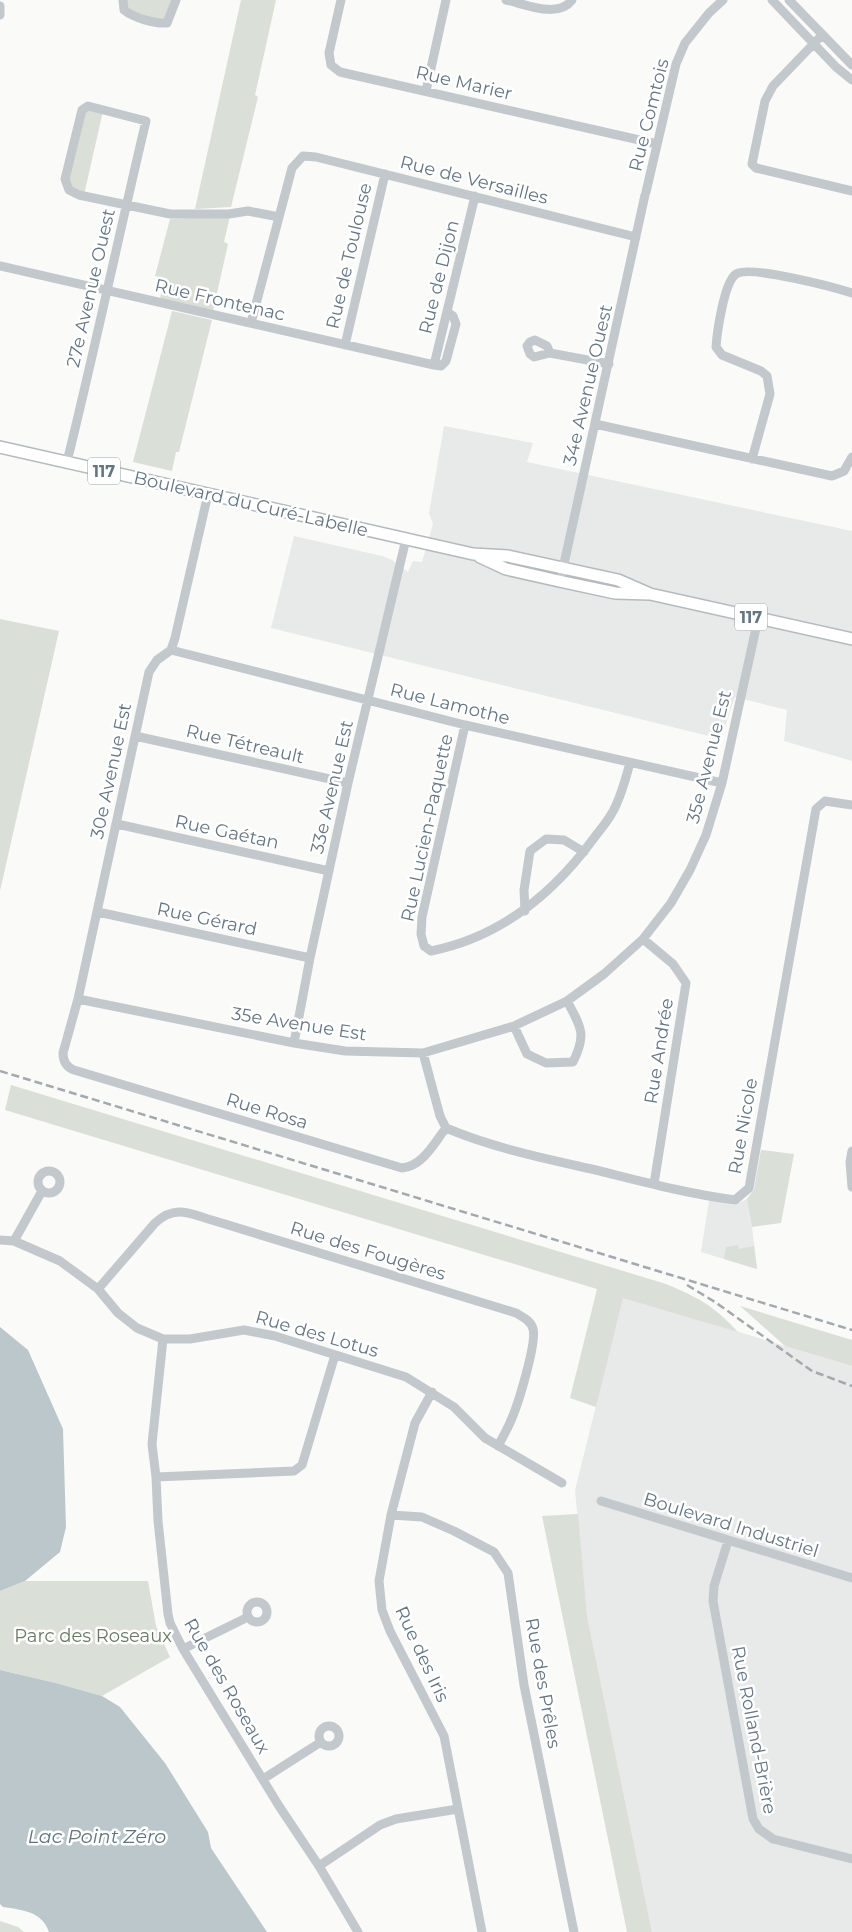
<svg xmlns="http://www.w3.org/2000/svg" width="852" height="1932" viewBox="0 0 852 1932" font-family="Montserrat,sans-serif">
  <rect width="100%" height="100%" fill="#fafaf8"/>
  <!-- built -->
  <path fill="#e8e9e9" d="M444,426l89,17 -6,19 325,69v230l-68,-20 3,-31 -52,-13 -14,42 -450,-111 23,-92 88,20 10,4 16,12 5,-11 9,1 11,-38 -4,-11z
    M747,1199l5,28 5,42 -56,-17 8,-52 25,5z
    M623,1297l229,69v566h-200l-65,-316 -12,-126z"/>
  <!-- green -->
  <path fill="#dadfd7" d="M123,0h53l-9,23 -38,-9z
    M241,0h35l-21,95 3,2 -27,110 -36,2z
    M84,110l19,1 -19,84 -14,-7 -3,-9z
    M230,216l-6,26 4,2 -15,67 -53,-12 4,-20 -9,-3 15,-57z
    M172,311l40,9 -33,132h-3l-4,19 -39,-9z
    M0,619l59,12 -59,260z
    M11,1085l655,199c33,14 47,21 72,48l-115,-34 -27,109 -26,-9 27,-109 -592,-179z
    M761,1150l33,4 -13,69 -29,4 -5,-28 7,-10z
    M738,1245l1,4 15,-3 3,23 -33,-10 2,-12z
    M740,1306l112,34v26l-67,-20z
    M578,1514l9,102 65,316h-25l-85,-416z
    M25,1581h123l8,45 14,31 -68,39 -46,-13 -56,-13v-79z
    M0,1921l18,6 6,5h-24z"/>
  <!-- water -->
  <path fill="#bbc7cb" d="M0,1327l28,23 35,79 3,98 -6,25 -35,29 -25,10z
    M0,1670l56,13 46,13 18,11 45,56 43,69 3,16 56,84h-218c-7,-21 -27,-22 -46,-25l-3,-3z"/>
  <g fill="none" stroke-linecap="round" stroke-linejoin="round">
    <!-- major casing -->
    <g stroke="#b5babe" stroke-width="14">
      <path id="major" d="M0,447l473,107 35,2 110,24 32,14
        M480,557l26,12 53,12 56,12 35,1 202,45"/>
    </g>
    <!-- minor -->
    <path stroke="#c3c8cc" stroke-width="9" d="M123,0l1,10c10,8 31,14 43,13l9,-23
      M341,0l-12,53 2,12 9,7 317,72
      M506,0c19,4 52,19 66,0
      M772,0l64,67 16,13
      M789,0l63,65
      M0,6v9
      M822,35l-49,51 -8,15 -13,63 4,4 96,23
      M426,91l20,-91
      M646,192l30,-128 9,-21 24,-30 14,-13
      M0,266l434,99 7,1 5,-5 10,-37 -3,-8 -6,-4
      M251,323l41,-155 11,-12 13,1 320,80
      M345,345l40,-171
      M550,353l-3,-7 -12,-6 -5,2 -3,4 3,8 4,3 16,-4 59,11
      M434,365l41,-169
      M595,424l237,52 12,-5 8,-14
      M752,459l18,-65 -3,-18 -6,-5 -39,-16 -6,-8c1,-14 8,-65 20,-73 14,-9 97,13 116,19
      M67,462c28,-113 52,-228 79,-341l-58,-15 -6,4 -17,69 4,11 10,5 91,19h59l19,-3 31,6
      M208,494l-33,144 -4,12 -14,10 -8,12 -71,327 -15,54c0,8 3,14 11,17l328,98c21,-2 32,-25 44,-40
      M562,573l83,-378
      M171,650l294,75 257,58
      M465,725l-43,192 -1,17 3,12 7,5c70,-14 122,-57 163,-113 6,-8 13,-16 18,-25 9,-15 13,-33 18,-50
      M135,736l213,47
      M117,824l212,47
      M525,911l-1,-21 6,-39 16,-12 18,1 20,12
      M98,912l212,46
      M643,939l30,25 13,19 -32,201
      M78,999l216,44 51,8 78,2 91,-27 53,-25 37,-27 39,-35 28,-36 19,-33 16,-35 16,-52 36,-164
      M514,1026l13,28 19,9 27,-1c14,-28 8,-35 -6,-61
      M294,1043l16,-85 38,-175 58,-244
      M423,1053l17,63 6,12c50,21 102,31 154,43 44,11 89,23 135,29l14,-12 67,-379 9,-8 27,4
      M852,1151l-2,11 2,25
      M38 1182a11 11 0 1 1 22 0a11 11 0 1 1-22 0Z
      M0,1240l14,1 46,20 38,28 20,24 19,15 26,11h27l54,-9 31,6 131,41 48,30 31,31 77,45
      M14,1241l28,-50
      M98,1289l57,-66c21,-19 35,-9 60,-2l301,92c7,4 15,8 17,16 4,14 -15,75 -21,89 -4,10 -9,19 -14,28
      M163,1339l-11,105 4,33 2,44 10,93 2,9 13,26 96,157 40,60 39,66
      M432,1392l-17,31 -24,92 -12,66 3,29 8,21 54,105 38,196
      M156,1477l138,-6 8,-6 33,-110
      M601,1501l251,77
      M391,1515l31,2 32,14 40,21 14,21 16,112 50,247
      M728,1541l-14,45 -1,15 40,218 6,10 14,10 79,20
      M247 1612a10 10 0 1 1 20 0a10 10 0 1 1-20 0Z
      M183,1649l65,-32
      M319 1736a10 10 0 1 1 20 0a10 10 0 1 1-20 0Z
      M263,1779l58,-37
      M319,1866l61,-41 16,-6 62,-10"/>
    <!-- major -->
    <use href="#major" stroke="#fff" stroke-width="11"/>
    <!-- rail -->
    <path stroke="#a2aab0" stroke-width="2.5" stroke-dasharray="8 4" stroke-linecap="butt" d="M0,1071l852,259
      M687,1285l28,17 97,69 40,15"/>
  </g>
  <g text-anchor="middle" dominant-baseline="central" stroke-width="5" stroke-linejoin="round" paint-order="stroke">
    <!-- shield labels -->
    <g fill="#fff" stroke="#939fa8" stroke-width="1">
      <rect x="88" y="457.5" width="32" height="27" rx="4"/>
      <rect x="735" y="603.5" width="32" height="27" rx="4"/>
    </g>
    <g font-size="16" font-weight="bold" fill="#657683">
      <text x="104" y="471">117</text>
      <text x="751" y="617">117</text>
    </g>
    <!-- street labels -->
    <g font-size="18" fill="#657683" stroke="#fff">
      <text transform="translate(464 83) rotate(13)">Rue Marier</text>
      <text transform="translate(649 115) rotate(-76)">Rue Comtois</text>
      <text transform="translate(474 180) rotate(14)">Rue de Versailles</text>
      <text transform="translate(349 256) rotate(-77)">Rue de Toulouse</text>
      <text transform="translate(439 277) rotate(-76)">Rue de Dijon</text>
      <text transform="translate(91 288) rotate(-77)">27e Avenue Ouest</text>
      <text transform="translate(220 300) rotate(13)">Rue Frontenac</text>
      <text transform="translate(588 385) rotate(-77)">34e Avenue Ouest</text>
      <text transform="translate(251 504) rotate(13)">Boulevard du Curé-Labelle</text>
      <text transform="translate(450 704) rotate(14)">Rue Lamothe</text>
      <text transform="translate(245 744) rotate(13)">Rue Tétreault</text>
      <text transform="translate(709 757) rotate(-76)">35e Avenue Est</text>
      <text transform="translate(111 771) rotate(-78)">30e Avenue Est</text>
      <text transform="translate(332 787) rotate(-77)">33e Avenue Est</text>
      <text transform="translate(427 828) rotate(-78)">Rue Lucien-Paquette</text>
      <text transform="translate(227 832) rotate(12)">Rue Gaétan</text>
      <text transform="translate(207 919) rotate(12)">Rue Gérard</text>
      <text transform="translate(299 1024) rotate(9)">35e Avenue Est</text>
      <text transform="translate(659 1051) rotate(-81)">Rue Andrée</text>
      <text transform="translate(267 1111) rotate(17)">Rue Rosa</text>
      <text transform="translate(743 1126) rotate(-80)">Rue Nicole</text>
      <text transform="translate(368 1251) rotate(17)">Rue des Fougères</text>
      <text transform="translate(317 1334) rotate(16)">Rue des Lotus</text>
      <text transform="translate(731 1525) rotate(17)">Boulevard Industriel</text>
      <text transform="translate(422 1654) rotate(65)">Rue des Iris</text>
      <text transform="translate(543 1683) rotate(80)">Rue des Prêles</text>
      <text transform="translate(227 1686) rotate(60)">Rue des Roseaux</text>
      <text transform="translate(754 1730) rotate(79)">Rue Rolland-Brière</text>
    </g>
    <!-- park labels -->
    <g font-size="18" fill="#687a64" stroke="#fff">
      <text x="93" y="1636">Parc des Roseaux</text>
    </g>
    <!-- water labels -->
    <g font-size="19" font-style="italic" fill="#60757c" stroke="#fff">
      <text x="97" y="1836">Lac Point Zéro</text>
    </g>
  </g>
</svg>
